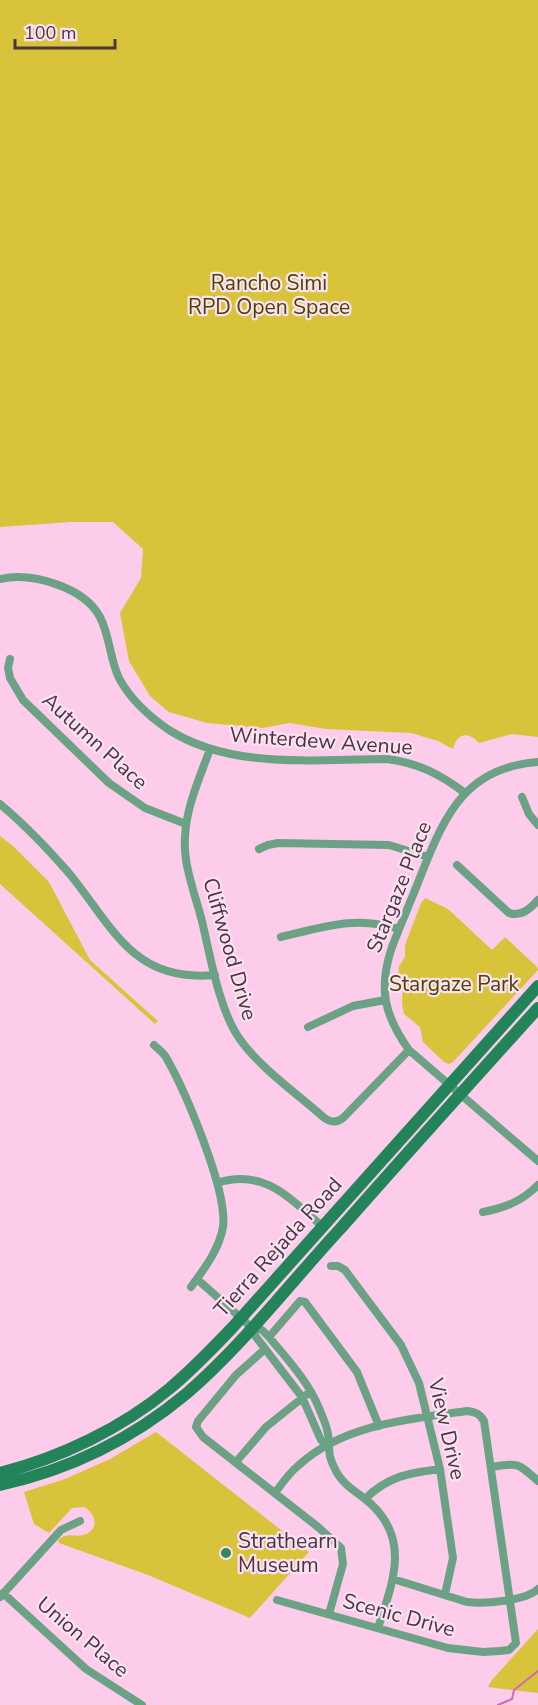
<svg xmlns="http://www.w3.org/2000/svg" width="538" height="1705" viewBox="0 0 538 1705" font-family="'Nunito Sans',sans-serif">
  <rect width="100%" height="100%" fill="#fdcceb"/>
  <!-- green -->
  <path fill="#d8c33b" d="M0,0h538v737l-26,-3 -33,9c-11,-12 -22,-10 -26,6l-15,-8 -27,-8 -85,-4 -37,-6 -26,5 -56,-5 -38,-11 -19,-16 -21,-35 -9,-48 21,-35 2,-29 -30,-27h-42l-71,5z
    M0,836l13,10 36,36 41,78 68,61 -3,3 -155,-140z
    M425,898l23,11 44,41 13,-13 32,30 1,3 -85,92 -4,2 -5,-2 -21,-20 -3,-15 -16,-13 -2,-10 1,-20 -5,-9 1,-9 6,-9v-12l16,-42z
    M156,1432l153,120 -59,66 -102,-43 -89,-32 -1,-3 6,-4c7,-2 13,1 19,-1 17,-4 13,-22 1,-28l-12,1 -23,25 -15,-9 -10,-32 41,-13 45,-20z
    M538,1629v64l-50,-6 4,-7z"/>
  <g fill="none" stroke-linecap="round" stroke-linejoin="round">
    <!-- stream -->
    <path stroke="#d467b3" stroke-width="2" d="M498,1705l14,-6 2,-9 24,-19"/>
    <!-- minor -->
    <path stroke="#6ba285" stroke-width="8" d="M0,579c32,-7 84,8 100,38 10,19 10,43 19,61 11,21 31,39 50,52 63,40 146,29 218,29 31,4 53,15 78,34
      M10,659l-2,9 2,10 13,22 86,83 36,25 41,16
      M210,749c-10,28 -24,58 -25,88 -2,28 10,57 17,84 8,34 17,88 37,117 19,28 57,55 83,78 7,6 13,8 21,2l66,-68
      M538,762c-70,5 -92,50 -115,108 -10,26 -21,51 -31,77 -14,41 -8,68 17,103l129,111
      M522,797l7,17 9,11
      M0,804c24,20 47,44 68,68 45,54 64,111 147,103
      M259,849l9,-4 10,-2 111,2 39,12
      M457,865l52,48c12,4 21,-4 29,-13
      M281,937c42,-10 76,-22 118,-8
      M308,1027l45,-21 32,-6
      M154,1045c4,4 10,8 13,14 18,32 61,132 56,168 -4,23 -19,42 -32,60
      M217,1183c48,-15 72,15 106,44
      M483,1212c22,-4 39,-11 55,-27
      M331,1266h7l7,4 20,27 36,48 18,38 21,86 13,89 -8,36
      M197,1279l54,48 5,10 46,60 19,43 7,5
      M251,1327l11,3 7,7c18,22 39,44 50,71 3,8 8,18 9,26 3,15 -2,18 7,35 7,16 24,24 36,35 40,37 21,80 7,124
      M269,1337l31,-36 5,1 52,70 22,54
      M265,1349l-29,26 -38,46 -2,6 7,10 115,90 23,21 2,16 -14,50
      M236,1462l30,-35 40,-32
      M491,1467c27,-4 26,-5 47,14
      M275,1493c7,-10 14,-20 24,-28 45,-41 111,-46 168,-54 9,1 13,3 17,10l32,222 -7,7 -10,1 -16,1 -35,-4 -171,-48
      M365,1499c23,-23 44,-26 75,-30
      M393,1579l74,23c17,2 59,-1 71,-13
      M3,1593l83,76 56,36
      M0,1597l61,-67 19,-9"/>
    <!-- secondary -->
    <path stroke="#23845a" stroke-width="12" d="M0,1473c60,-15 122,-45 169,-84 23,-19 43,-40 63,-61l306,-342
      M0,1485c68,-15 132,-46 186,-91 57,-49 104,-111 155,-166 65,-74 131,-147 197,-220"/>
  </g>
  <!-- markers -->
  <circle fill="#2f8a61" stroke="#fbe2f1" stroke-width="2" cx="226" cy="1553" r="6"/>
  <g text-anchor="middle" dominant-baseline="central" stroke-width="4.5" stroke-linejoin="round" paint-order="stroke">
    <!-- park labels -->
    <g font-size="21" fill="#4c4203" stroke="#fbe2f1">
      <text x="269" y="283">Rancho Simi<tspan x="269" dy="24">RPD Open Space</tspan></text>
      <text x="454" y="984">Stargaze Park</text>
    </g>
    <!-- street labels -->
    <g font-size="21" fill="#4c3444" stroke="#fbe2f1">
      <text transform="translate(95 741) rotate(42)">Autumn Place</text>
      <text transform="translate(321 741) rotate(4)">Winterdew Avenue</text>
      <text transform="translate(399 887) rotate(-68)">Stargaze Place</text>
      <text transform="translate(230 949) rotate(74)">Cliffwood Drive</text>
      <text transform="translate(278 1247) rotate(-48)">Tierra Rejada Road</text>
      <text transform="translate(447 1429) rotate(77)">View Drive</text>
      <text transform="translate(399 1615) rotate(15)">Scenic Drive</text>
      <text transform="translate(83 1637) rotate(40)">Union Place</text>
    </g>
    <!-- poi labels -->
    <g font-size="21" fill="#4c3444" stroke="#fbe2f1" text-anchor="start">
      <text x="238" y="1541">Strathearn<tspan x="238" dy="24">Museum</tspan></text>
    </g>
  </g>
  <!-- scale -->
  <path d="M15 39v9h100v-9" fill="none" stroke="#4c3444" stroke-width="3"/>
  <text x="24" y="39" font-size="18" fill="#4c3444" stroke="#fbe2f1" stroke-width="4.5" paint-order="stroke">100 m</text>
</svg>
